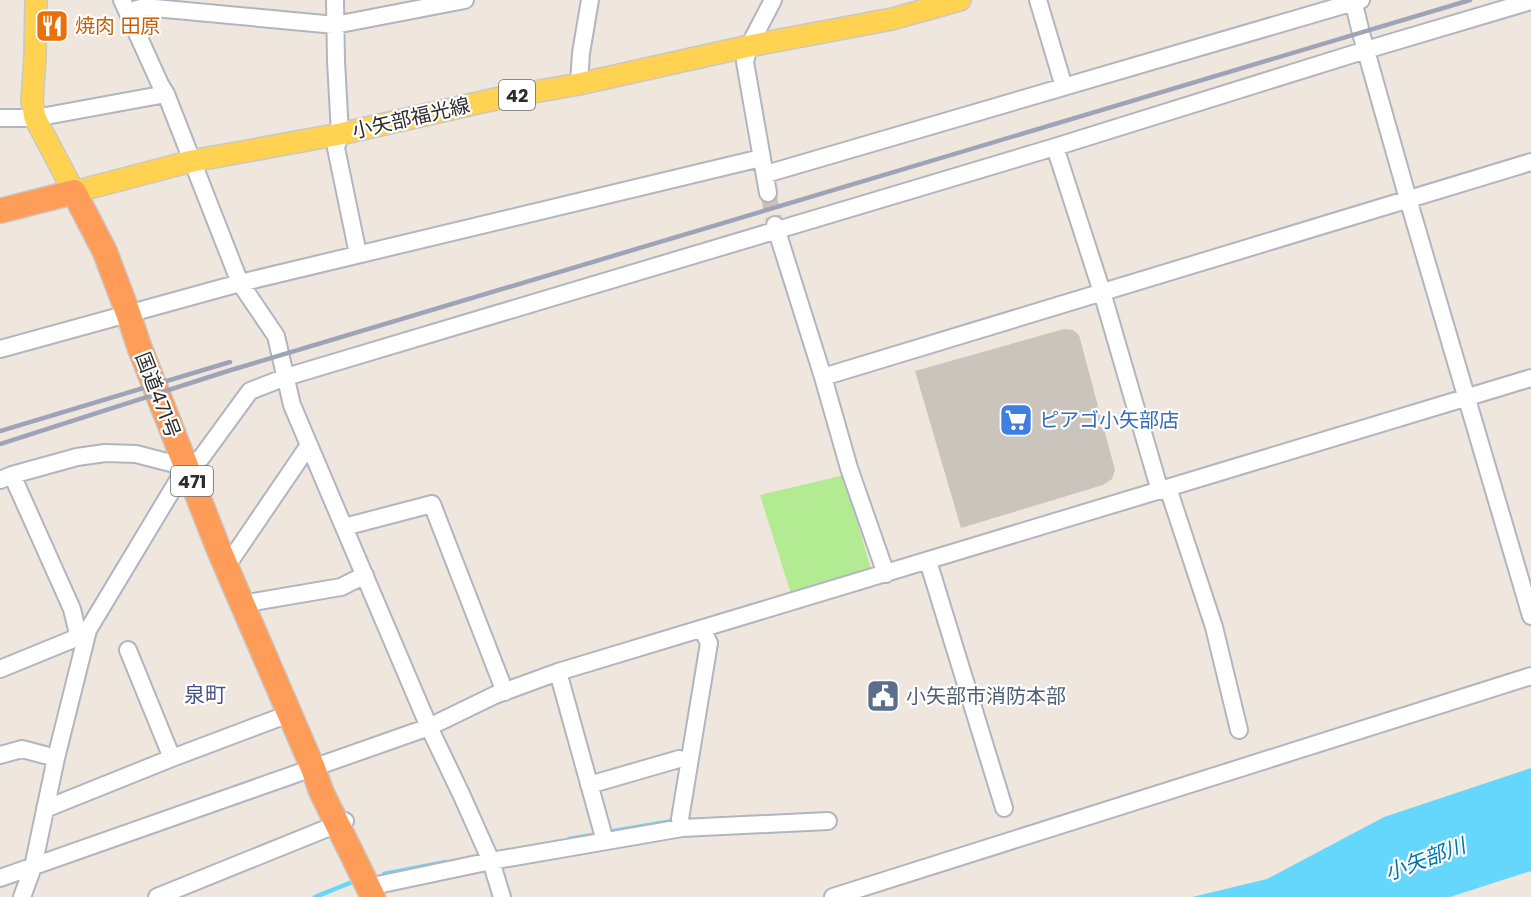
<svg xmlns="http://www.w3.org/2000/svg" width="1531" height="897" viewBox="0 0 1531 897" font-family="Poppins,'Noto Sans JP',sans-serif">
  <rect width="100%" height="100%" fill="#efe7dd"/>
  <!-- green -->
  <path fill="#b3eb93" d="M844,475l27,94 -80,25 -31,-99z"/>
  <!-- water -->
  <path fill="#65d7fc" d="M1531,768v103l-81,26h-258l75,-18 117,-62z"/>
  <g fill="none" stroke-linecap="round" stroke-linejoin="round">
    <!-- stream -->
    <path stroke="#65d7fc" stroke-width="4.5" d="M608,832l65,-11
      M569,839l30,-5
      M384,874l62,-12
      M315,897l37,-15"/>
  </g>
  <!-- building -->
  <path fill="#cac4bc" d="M1064,329l9,1 6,5 36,135 -3,9 -9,6 -142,43 -46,-157z"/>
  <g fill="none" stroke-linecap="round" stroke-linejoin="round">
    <!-- minor-tunnel -->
    <path stroke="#c8c2ba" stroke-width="16" stroke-dasharray="16 8" stroke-linecap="butt" d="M768,193l7,32"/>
    <!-- minor casing -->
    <g stroke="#b1b4c1" stroke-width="20">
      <path id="minor" d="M122,0l38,84 6,10 74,189 36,53 16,69 137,322 33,69 29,65 11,36
        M335,0l1,61 4,73 -4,14 22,106
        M1038,0l26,87
        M1353,0l8,33 47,166 123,417
        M128,12l16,-5 191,18 130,-25
        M579,84l2,-31 9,-53
        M0,118h35l131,-24
        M766,174l595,-174
        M768,193l-23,-131 4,-16 24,-46
        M775,225l48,152 26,91 37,106
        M0,349l240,-66 521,-125
        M823,377l708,-215
        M0,480l12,-5 65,-18 28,-4 31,1 50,13
        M1168,488l46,139 25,103
        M1160,491l-58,-199 -47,-145 311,-97 165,-49
        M344,527l88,-23 73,188
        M928,561l76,247
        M226,567l83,-122
        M242,604l99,-17 24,-12
        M128,650l44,108
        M0,669l76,-31 1,-8 -5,-21 -60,-134
        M558,672l47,169
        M0,755l22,-6 34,9
        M589,785l90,-26 10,2
        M45,809l127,-51 117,-44
        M682,828l-2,-9 29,-176 -7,-14
        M0,878l429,-151 66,-32 63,-23 973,-294
        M368,887l123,-26 191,-33 146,-7
        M22,897l11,-30 23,-109 32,-128 98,-163 15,-9 49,-67 36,-14 769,-230
        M157,897l188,-76
        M833,897l698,-221"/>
    </g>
    <!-- major casing -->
    <g stroke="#c8c8c8" stroke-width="24">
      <path id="major" d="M36,0l-1,57 -3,44 3,17 39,74 118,-31 148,-27 160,-36 79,-14 170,-38 143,-27 68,-19"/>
    </g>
    <!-- highway casing -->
    <g stroke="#c8c8c8" stroke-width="27">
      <path id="highway" d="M0,211l74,-19 31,60 23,61 11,33 80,204 94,218 8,23 52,106"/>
    </g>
    <!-- minor -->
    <use href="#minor" stroke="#fff" stroke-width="16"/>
    <!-- major -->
    <use href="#major" stroke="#ffd251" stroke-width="21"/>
    <!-- highway -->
    <use href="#highway" stroke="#ff9c57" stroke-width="24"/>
    <!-- rail -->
    <path stroke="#9ea3b8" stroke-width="4.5" d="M0,431l230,-69
      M0,444l231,-74 1239,-370"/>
  </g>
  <!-- icons -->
  <defs>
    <g id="restaurant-square" transform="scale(1.725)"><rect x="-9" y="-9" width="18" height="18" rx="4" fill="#e8710a" stroke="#fff"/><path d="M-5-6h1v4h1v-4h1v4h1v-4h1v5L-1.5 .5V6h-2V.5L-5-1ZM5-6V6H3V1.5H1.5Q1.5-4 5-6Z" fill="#fff"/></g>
    <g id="supermarket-square" transform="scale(1.725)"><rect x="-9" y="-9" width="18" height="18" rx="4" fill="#3f7fe0" stroke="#fff"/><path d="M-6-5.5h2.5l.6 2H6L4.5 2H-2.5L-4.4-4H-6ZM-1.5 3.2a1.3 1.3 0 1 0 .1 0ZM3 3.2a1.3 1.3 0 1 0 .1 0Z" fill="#fff"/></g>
    <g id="civic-square" transform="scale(1.725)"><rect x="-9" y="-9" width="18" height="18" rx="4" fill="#5c6f8a" stroke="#fff"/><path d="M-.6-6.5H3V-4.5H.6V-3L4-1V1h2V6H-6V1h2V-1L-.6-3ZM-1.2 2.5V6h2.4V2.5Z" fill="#fff"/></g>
  </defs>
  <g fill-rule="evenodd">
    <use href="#restaurant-square" x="52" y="26"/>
    <use href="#supermarket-square" x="1016" y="420"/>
    <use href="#civic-square" x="883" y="696"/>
  </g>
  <g text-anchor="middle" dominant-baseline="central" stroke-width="4.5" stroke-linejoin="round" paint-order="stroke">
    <!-- shield labels -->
    <g fill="#fff" stroke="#6b6b6b" stroke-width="1.5">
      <rect x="499" y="80" width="36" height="30" rx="4.5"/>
      <rect x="171" y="466" width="42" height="30" rx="4.5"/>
    </g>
    <g font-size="18" font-weight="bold" fill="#2c2c2c">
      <text x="517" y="95">42</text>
      <text x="192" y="481">471</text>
    </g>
    <!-- food labels -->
    <g font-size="20" fill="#c56008" stroke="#fff" text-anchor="start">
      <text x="75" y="26">焼肉 田原</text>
    </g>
    <!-- street labels -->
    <g font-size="20" fill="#2c2c2c" stroke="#fff">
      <text transform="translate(411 118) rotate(-13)">小矢部福光線</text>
      <text transform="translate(158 395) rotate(69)">国道471号</text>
    </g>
    <!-- shop labels -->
    <g font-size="20" fill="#366cbe" stroke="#fff" text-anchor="start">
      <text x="1039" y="420">ピアゴ小矢部店</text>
    </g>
    <!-- service labels -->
    <g font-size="20" fill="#4e5e75" stroke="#fff" text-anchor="start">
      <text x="906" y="696">小矢部市消防本部</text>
    </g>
    <!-- neighbourhood labels -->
    <g font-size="21" fill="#475382" stroke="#fff">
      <text x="205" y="694">泉町</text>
    </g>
    <!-- water labels -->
    <g font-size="21" font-style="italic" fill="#0075ab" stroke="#fff">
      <text transform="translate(1425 859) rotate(-20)">小矢部川</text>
    </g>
  </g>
</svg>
